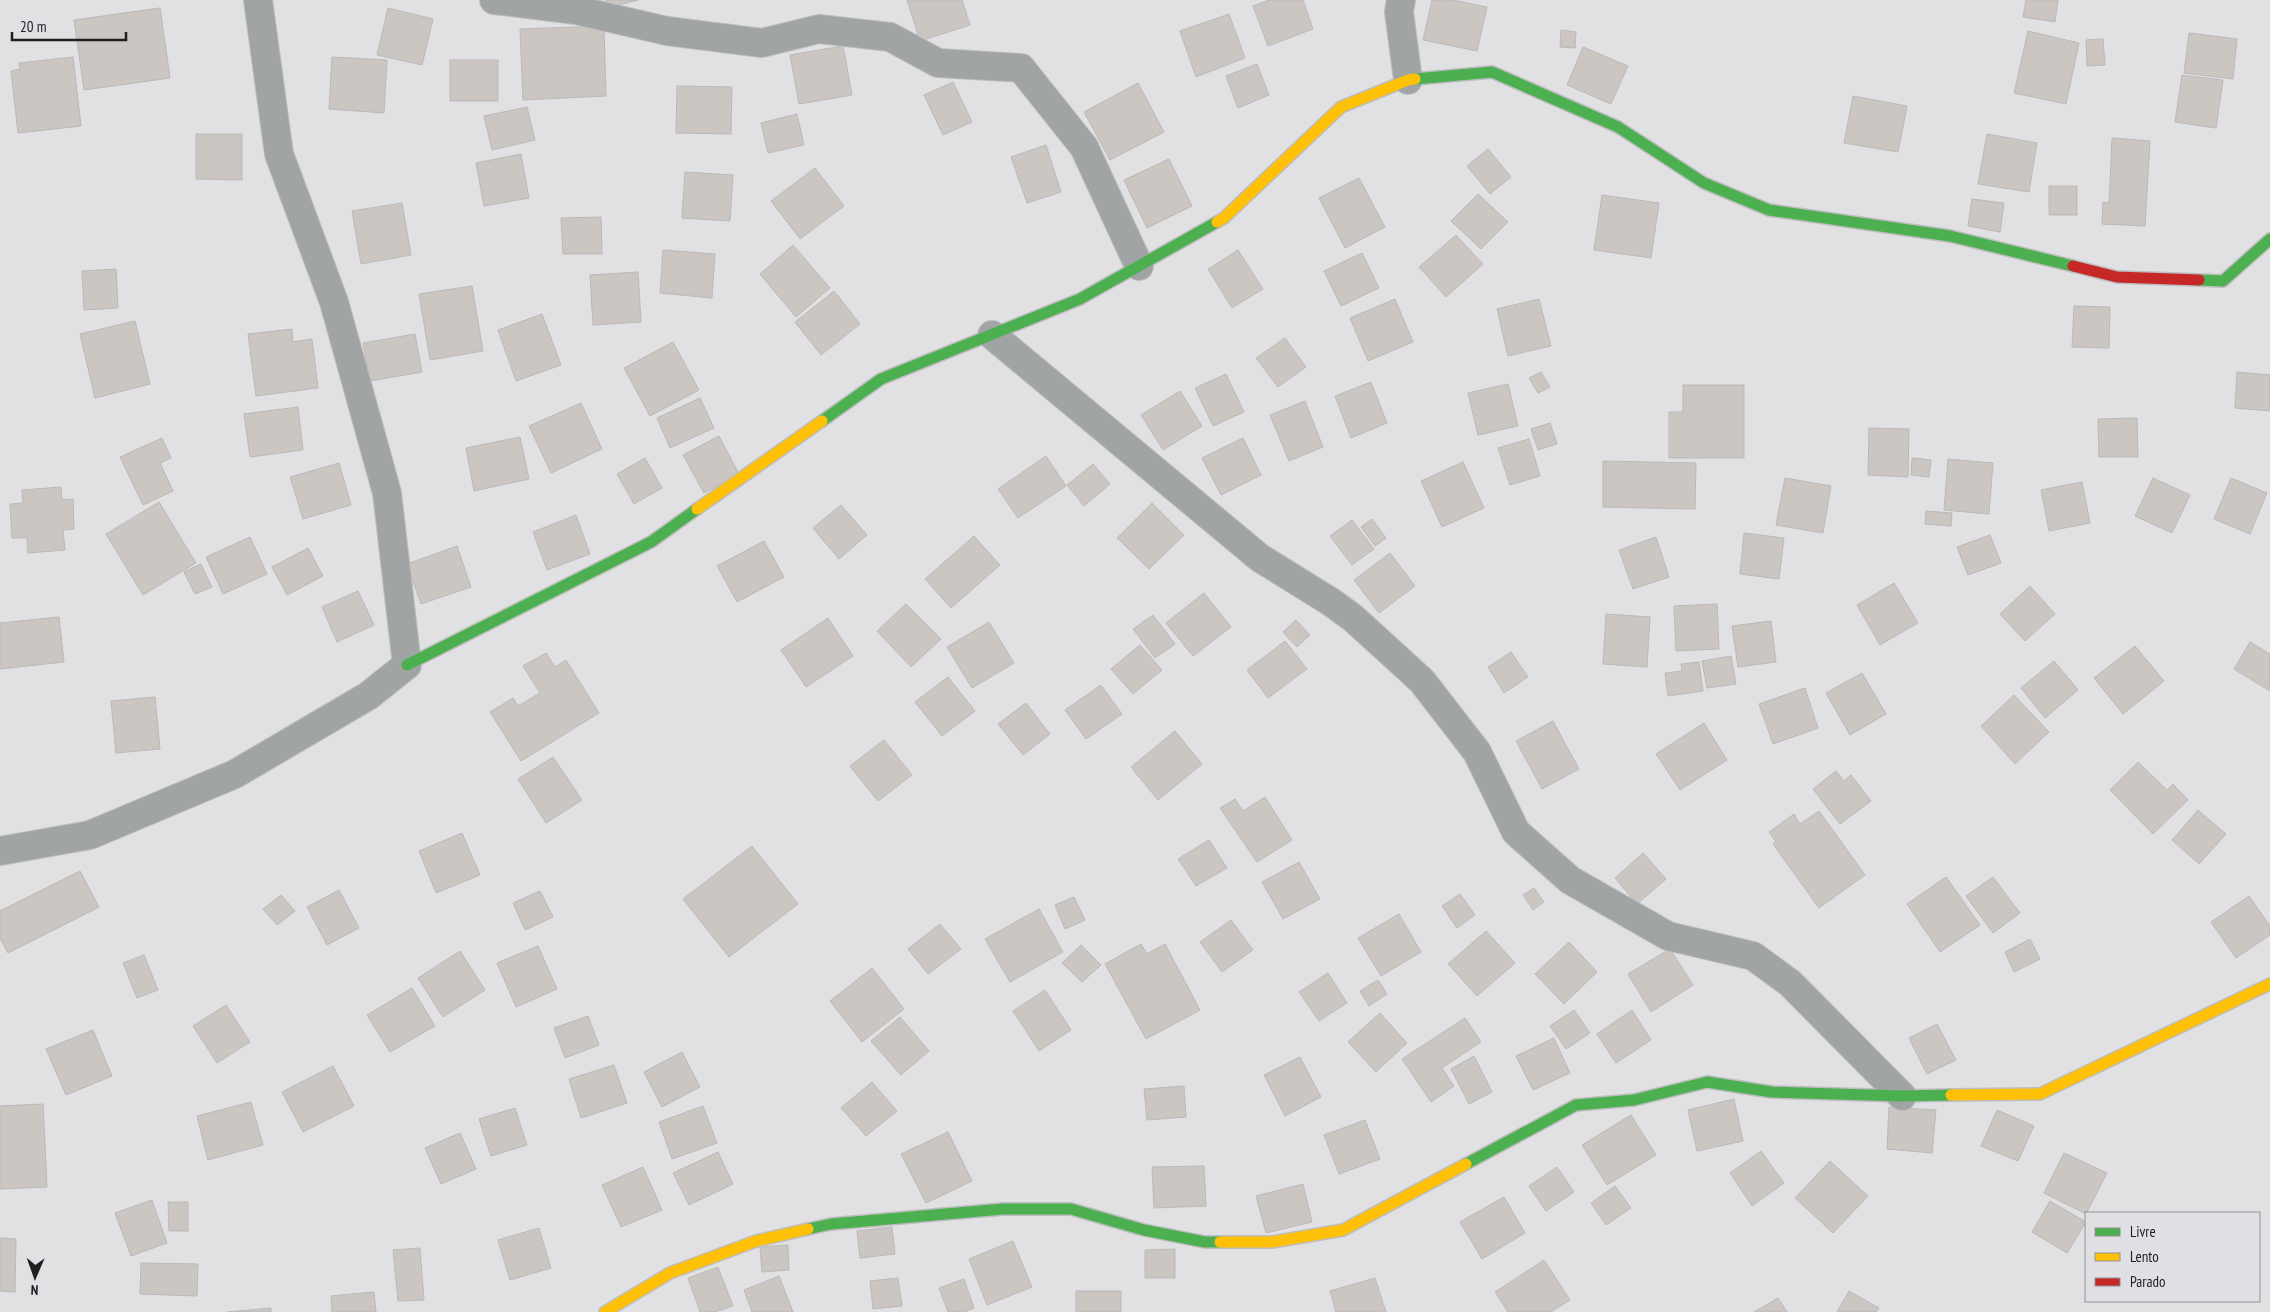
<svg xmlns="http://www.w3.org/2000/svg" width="2270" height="1312" viewBox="0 0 2270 1312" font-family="'PT Sans Narrow',sans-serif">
  <rect width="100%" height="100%" fill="#e1e0e2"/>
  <!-- building -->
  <path fill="#ccc6c3" stroke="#bab9b9" d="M606,0h32l-31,8z
    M907,0h55l8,25 -50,16z
    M1269,0h34l10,29 -45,17 -15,-40z
    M1432,0h21l34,7 -10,44 -54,-11z
    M2026,0h32l-3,22 -32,-5z
    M160,8l10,70 -86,12 -10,-70z
    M388,8l45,11 -11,46 -45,-10z
    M1229,14l16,44 -49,19 -16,-46z
    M604,26l2,70 -83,4 -3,-71z
    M1561,30l15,2 -1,16 -15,-1z
    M2028,31l51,12 -13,61 -52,-11z
    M2189,33l48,6 -4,40 -49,-6z
    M2103,39l2,26 -18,1 -1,-26z
    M843,46l9,49 -53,9 -9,-49z
    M1583,47l45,19 -17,38 -44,-19z
    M73,57l8,69 -63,7 -7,-62 9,-2 -1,-6z
    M332,57l55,3 -3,53 -55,-4z
    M450,60h48v41h-48z
    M1257,64l12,31 -31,13 -12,-32z
    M2182,75l41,5 -7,48 -41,-6z
    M953,82l19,40 -29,13 -19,-40z
    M1138,83l26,49 -54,28 -26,-48z
    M677,86l55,1 -1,47 -55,-1z
    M1853,96l54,10 -9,46 -54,-9z
    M527,107l8,33 -43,10 -8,-34z
    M797,114l7,31 -36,8 -7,-30z
    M196,134h46v46l-46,-1z
    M1987,134l50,9 -8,49 -51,-8z
    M2112,138l38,3 -5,85 -43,-2 1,-22 6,1z
    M1046,145l15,47 -34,11 -16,-46z
    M1488,149l23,28 -21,17 -23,-28z
    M521,154l8,44 -45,8 -8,-43z
    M1169,159l23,47 -45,22 -23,-48z
    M815,168l29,38 -44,33 -29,-38z
    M685,172l48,3 -3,46 -48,-3z
    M1359,178l26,49 -40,21 -26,-50z
    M2049,186h28v29h-28z
    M1478,194l30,28 -27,27 -30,-28z
    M1602,195l57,8 -8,55 -57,-8z
    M1972,199l32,4 -4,29 -32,-6z
    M402,203l9,52 -50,9 -9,-53z
    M601,217l1,37h-39l-2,-36z
    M1456,235l27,29 -37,33 -27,-30z
    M793,245l37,43 -34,29 -36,-43z
    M663,250l52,4 -3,44 -52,-5z
    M1238,250l25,39 -31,19 -24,-39z
    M1362,253l17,35 -38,18 -17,-35z
    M116,269l2,39 -34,2 -2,-39z
    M638,272l3,50 -48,3 -3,-50z
    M472,286l11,65 -53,9 -11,-66z
    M834,291l26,33 -39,31 -26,-33z
    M1395,299l18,43 -45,19 -18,-43z
    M1539,299l12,47 -43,10 -11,-47z
    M2074,306l36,1 -1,41 -37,-1z
    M542,314l19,51 -45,16 -18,-51z
    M135,321l15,63 -55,14 -15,-64z
    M292,329l1,13 19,-3 6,49 -62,8 -8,-62z
    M415,334l7,38 -52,9 -7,-38z
    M1285,338l21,29 -28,20 -22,-29z
    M673,342l26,48 -49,26 -26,-48z
    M1541,372l9,15 -12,6 -9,-15z
    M2237,372l33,3v36l-35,-3z
    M1226,374l18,38 -31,14 -18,-38z
    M1371,382l16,41 -36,15 -16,-42z
    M1508,384l10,42 -40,9 -10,-42z
    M1683,385h61v73h-75v-46h14z
    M1180,391l22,35 -39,24 -22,-35z
    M700,398l14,30 -44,20 -13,-30z
    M1305,401l18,46 -34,14 -19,-46z
    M581,403l21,46 -51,24 -22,-47z
    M298,407l5,43 -53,7 -6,-43z
    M2137,418l1,39h-39l-1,-38z
    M1550,423l7,21 -19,6 -7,-21z
    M1869,428l40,1 -1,48 -40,-2z
    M719,436l20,38 -35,19 -21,-38z
    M520,437l9,42 -55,12 -8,-43z
    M162,438l9,20 -11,5 13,28 -30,14 -23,-48z
    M1243,438l18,37 -40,20 -19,-37z
    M1529,439l11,37 -30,9 -12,-37z
    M1046,456l20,30 -48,32 -20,-29z
    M645,458l17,30 -28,16 -17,-30z
    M1912,458l19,2 -2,17 -18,-2z
    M1948,459l45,4 -4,51 -45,-4z
    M1603,461l93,2 -1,46 -92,-2z
    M1463,462l21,46 -42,19 -21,-46z
    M339,463l12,42 -48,14 -13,-42z
    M1093,464l17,20 -26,22 -17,-21z
    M1785,478l46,8 -8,47 -47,-8z
    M2153,478l37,17 -18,38 -37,-17z
    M2231,478l36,15 -17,41 -36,-15z
    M2082,482l8,41 -41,8 -8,-41z
    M61,487l1,13 11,-1 1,30 -11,1 2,20 -37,3 -1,-15h-15l-2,-34 13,-1 -1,-13z
    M159,502l37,61 -53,32 -37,-61z
    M1152,503l32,32 -35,34 -32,-31z
    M841,505l26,30 -28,24 -26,-31z
    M1926,511l26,2 -1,13 -26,-2z
    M576,515l14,39 -43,16 -14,-38z
    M1372,519l14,19 -11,8 -14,-19z
    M1352,520l22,29 -22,16 -22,-29z
    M1744,533l40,5 -5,41 -39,-5z
    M1990,535l11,28 -33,12 -11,-28z
    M974,536l26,29 -49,43 -26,-29z
    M250,537l17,37 -44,20 -17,-37z
    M1656,537l13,40 -36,12 -14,-39z
    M764,541l20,36 -47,25 -20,-36z
    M457,546l14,41 -50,17 -14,-40z
    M308,548l15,28 -36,19 -15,-28z
    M1390,553l25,33 -36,27 -25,-33z
    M201,564l11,23 -17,7 -11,-22z
    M1894,583l24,40 -38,22 -23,-40z
    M2030,586l25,28 -30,27 -25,-27z
    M358,591l16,34 -37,17 -15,-35z
    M1204,593l27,34 -38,29 -27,-33z
    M906,604l35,35 -30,28 -34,-36z
    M1717,604l2,45 -43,2 -2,-45z
    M1606,614l44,3 -3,50 -44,-3z
    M1153,615l22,29 -20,14 -22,-29z
    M59,617l5,45 -64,7v-46z
    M828,618l25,38 -47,31 -25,-37z
    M1296,620l14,15 -13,12 -14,-15z
    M1771,621l5,41 -38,5 -6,-41z
    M989,622l25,41 -42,25 -25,-41z
    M1285,641l22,28 -39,29 -21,-28z
    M2250,642l20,12v37l-36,-22z
    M1140,645l22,25 -29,24 -22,-25z
    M2135,646l29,35 -41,33 -29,-36z
    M1511,652l17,25 -24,16 -16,-26z
    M546,653l9,14 11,-7 33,53 -78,48 -31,-49 23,-14 5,8 22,-13 -17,-27z
    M1731,656l5,28 -29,4 -5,-27z
    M2054,661l24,29 -33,28 -24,-30z
    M1699,662l4,29 -35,5 -3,-23 17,-2 -1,-7z
    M1862,673l24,41 -36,21 -24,-42z
    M948,677l27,34 -33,25 -27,-34z
    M1101,685l21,29 -36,25 -21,-29z
    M1805,688l13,40 -45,16 -14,-40z
    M2014,695l35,37 -34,32 -34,-38z
    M155,697l5,52 -44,4 -5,-52z
    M1026,703l24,31 -27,21 -25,-31z
    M1553,721l26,48 -37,20 -26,-48z
    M1704,723l23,37 -47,30 -24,-36z
    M1175,731l27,33 -44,36 -27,-33z
    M884,740l28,35 -34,26 -28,-35z
    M553,757l29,43 -36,23 -28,-44z
    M2138,762l29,28 6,-6 15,16 -35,34 -43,-44z
    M1836,771l8,10 7,-6 20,26 -31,23 -27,-35z
    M1265,797l27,43 -35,22 -37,-54 15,-9 8,12z
    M2198,810l28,24 -27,30 -27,-24z
    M1819,811l46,64 -46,33 -46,-64 3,-2 -7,-10 25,-18 6,10z
    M462,833l18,42 -44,18 -17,-42z
    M1209,840l18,28 -31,18 -18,-27z
    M752,846l46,58 -69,53 -46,-58z
    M1643,853l23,26 -29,25 -22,-26z
    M1299,862l21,37 -37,20 -21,-37z
    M80,871l19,36 -91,46 -8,-15v-27z
    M1946,877l34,48 -40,27 -33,-48z
    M1993,877l27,36 -27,20 -27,-37z
    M1534,888l10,14 -11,8 -10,-15z
    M339,890l20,38 -32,17 -20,-38z
    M540,891l13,26 -28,13 -12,-27z
    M1460,894l15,21 -18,13 -15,-22z
    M281,895l14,16 -18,14 -14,-16z
    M2249,896l21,30v9l-34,23 -25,-36z
    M1074,897l11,23 -20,9 -10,-24z
    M1039,909l24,43 -53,30 -25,-43z
    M1399,914l22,38 -40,24 -23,-38z
    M1231,920l22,30 -31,22 -22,-30z
    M940,924l21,25 -33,25 -20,-25z
    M1486,931l29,32 -38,33 -29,-32z
    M2030,939l10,20 -26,13 -9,-20z
    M1569,942l28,30 -33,32 -29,-30z
    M1141,944l6,10 18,-10 35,66 -54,29 -41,-75z
    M1081,945l20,20 -19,17 -20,-19z
    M538,946l19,43 -41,18 -19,-44z
    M1670,949l23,36 -42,27 -23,-38z
    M460,951l25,39 -42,27 -25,-39z
    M144,955l14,35 -21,8 -14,-35z
    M872,968l32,41 -42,33 -32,-41z
    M1328,973l19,30 -28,18 -20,-29z
    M1378,980l9,14 -18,12 -9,-15z
    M412,988l23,38 -45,26 -23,-37z
    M1045,990l26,40 -32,21 -26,-40z
    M226,1005l24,37 -33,21 -24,-37z
    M1574,1010l16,23 -24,16 -16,-23z
    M1632,1010l19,30 -35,23 -19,-29z
    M1380,1013l27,30 -31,29 -28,-30z
    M588,1016l11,29 -34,13 -11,-30z
    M900,1017l29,34 -28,24 -30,-34z
    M1465,1018l16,24 -39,26 12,18 -23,16 -29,-43z
    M1937,1024l19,36 -29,14 -18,-36z
    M93,1030l19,46 -46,19 -20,-46z
    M1554,1038l16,35 -37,17 -17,-34z
    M682,1052l18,35 -38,20 -18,-35z
    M1474,1056l18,36 -23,12 -18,-35z
    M1300,1057l21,40 -36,19 -21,-41z
    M614,1065l13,38 -46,15 -12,-39z
    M333,1066l21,40 -51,26 -21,-40z
    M872,1082l25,29 -31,25 -25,-28z
    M1184,1086l2,31 -39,3 -3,-31z
    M1734,1099l9,42 -46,10 -9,-41z
    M251,1102l12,43 -55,15 -11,-44z
    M43,1104l4,83 -47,2v-83z
    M703,1106l14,37 -45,16 -13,-37z
    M1889,1107l47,3 -4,43 -45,-4z
    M515,1108l12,37 -36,11 -12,-37z
    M1997,1110l37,16 -16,35 -37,-15z
    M1631,1115l25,40 -49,30 -25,-40z
    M1365,1120l15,39 -41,15 -15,-39z
    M948,1132l24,49 -46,22 -25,-49z
    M460,1133l16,36 -35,15 -16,-36z
    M1761,1151l23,32 -32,23 -22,-33z
    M718,1152l15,32 -44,21 -16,-32z
    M2064,1153l43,20 -21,41 -42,-21z
    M1830,1161l38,35 -35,37 -38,-35z
    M1204,1166l2,40 -52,2 -2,-41z
    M643,1167l19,43 -41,17 -19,-42z
    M1557,1167l17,25 -28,19 -17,-25z
    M1303,1184l9,38 -46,11 -10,-37z
    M1615,1186l16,22 -25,17 -15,-22z
    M1504,1197l21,36 -43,26 -22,-37z
    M152,1200l15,43 -36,13 -16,-43z
    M2050,1201l36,21 -19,31 -35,-21z
    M168,1202h20v29h-19z
    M892,1227l3,27 -35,4 -3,-27z
    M539,1228l12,40 -41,12 -12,-40z
    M0,1238l16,1 -1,53 -15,-1z
    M1013,1241l19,46 -45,18 -18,-46z
    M788,1245l1,25 -27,2 -2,-25z
    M420,1248l4,52 -26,1 -5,-51z
    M1175,1249v29h-30v-28z
    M1544,1260l26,40 -19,12h-43l-13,-20z
    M141,1263l57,1 -1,32 -57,-2z
    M718,1267l15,39 -18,6h-15l-12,-34z
    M779,1276l14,36h-41l-8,-22z
    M898,1278l4,28 -29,3 -3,-28z
    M1375,1278l11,34h-50l-6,-21z
    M964,1279l10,29 -10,4h-16l-9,-24z
    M1076,1291h45v21h-45z
    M1849,1291l30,17 -3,4h-39z
    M374,1292l2,20h-44l-1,-16z
    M1778,1298l9,14h-33z
    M271,1308v4h-44z"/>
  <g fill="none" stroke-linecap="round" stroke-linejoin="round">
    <!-- street casing -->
    <g stroke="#bebdbf" stroke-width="30">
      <path id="street" d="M494,0l82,10 91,21 95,12 57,-14 71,8 48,26 83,5 63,79 55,119
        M1401,0l-2,12 9,68
        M992,335l268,223 71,44 22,16 69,63 55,71 39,80 54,48 98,56 85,20 37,27 112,113
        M0,851l90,-16 145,-61 133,-78 39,-31 -20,-172 -53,-191 -55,-148 -21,-154"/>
    </g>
    <!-- fast casing -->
    <g stroke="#bebdbf" stroke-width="14">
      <path id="fast" d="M1415,79l77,-7 126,55 86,56 65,27 181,26 123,30
        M2199,280l24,1 47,-42
        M822,421l59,-42 199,-80 137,-77
        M407,665l244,-123 46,-33
        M1466,1164l110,-59 58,-5 73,-18 65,10 130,4 49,-1
        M808,1229l23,-5 172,-15h68l73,21 61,12h15"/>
    </g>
    <!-- slow casing -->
    <g stroke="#bebdbf" stroke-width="14">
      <path id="slow" d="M1217,222l7,-4 117,-111 67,-27 7,-1
        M697,509l125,-88
        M1951,1095l89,-1 230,-110
        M1220,1242h52l71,-12 123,-66
        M605,1312l65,-39 86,-32 52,-12"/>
    </g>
    <!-- jam casing -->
    <g stroke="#bebdbf" stroke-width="14">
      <path id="jam" d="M2073,266l44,11 82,3"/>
    </g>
    <!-- street -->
    <use href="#street" stroke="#a0a4a5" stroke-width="28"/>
    <!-- fast -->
    <use href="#fast" stroke="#4caf50" stroke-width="11"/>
    <!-- slow -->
    <use href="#slow" stroke="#ffc107" stroke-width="11"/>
    <!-- jam -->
    <use href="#jam" stroke="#c62828" stroke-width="11"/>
  </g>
  <!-- legend -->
  <rect x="2085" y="1212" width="175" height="90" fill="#e0dfe3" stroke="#939295"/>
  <rect x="2095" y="1228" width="25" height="8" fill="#4caf50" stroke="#939295"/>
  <text x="2130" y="1237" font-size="15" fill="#1f1f20">Livre</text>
  <rect x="2095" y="1253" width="25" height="8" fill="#ffc107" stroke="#939295"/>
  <text x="2130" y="1262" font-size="15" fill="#1f1f20">Lento</text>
  <rect x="2095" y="1278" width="25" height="8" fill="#c62828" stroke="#939295"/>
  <text x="2130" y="1287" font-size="15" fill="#1f1f20">Parado</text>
  <!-- north arrow -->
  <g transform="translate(35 1277) rotate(182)" stroke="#e0dfe3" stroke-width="4" paint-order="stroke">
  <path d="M0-4L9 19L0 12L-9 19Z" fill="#1f1f20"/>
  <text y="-8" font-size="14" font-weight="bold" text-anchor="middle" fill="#1f1f20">N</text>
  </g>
  <!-- scale -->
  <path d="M12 32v8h114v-8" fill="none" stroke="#1f1f20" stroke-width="2.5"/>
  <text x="20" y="32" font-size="15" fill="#1f1f20" stroke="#e0dfe3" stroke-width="4" paint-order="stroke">20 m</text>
</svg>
